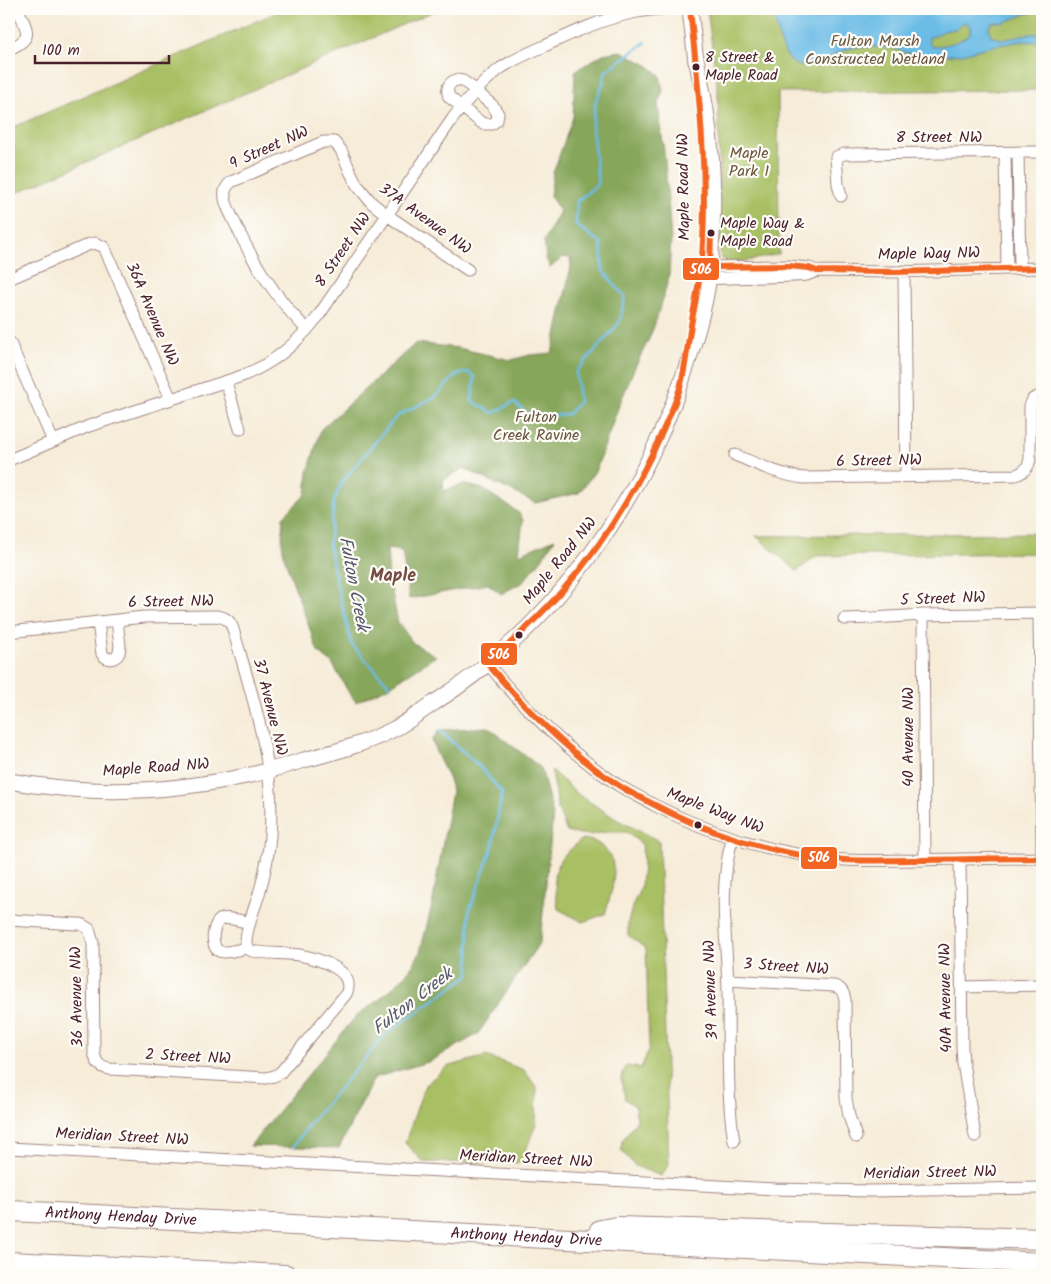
<svg xmlns="http://www.w3.org/2000/svg" width="1051" height="1284" viewBox="0 0 1051 1284" font-family="Kalam,sans-serif">
  <rect width="100%" height="100%" fill="#fdfcf7"/>
  <filter id="ink" filterUnits="userSpaceOnUse"><feTurbulence type="fractalNoise" baseFrequency=".02" numOctaves="2"/><feDisplacementMap in="SourceGraphic" scale="10" xChannelSelector="R" yChannelSelector="G"/><feConvolveMatrix kernelMatrix="1 2 1 2 8 2 1 2 1" color-interpolation-filters="sRGB"/></filter>
  <filter id="wash" filterUnits="userSpaceOnUse"><feTurbulence type="fractalNoise" baseFrequency=".0096" numOctaves="4" result="noise"/><feDisplacementMap in="SourceGraphic" scale="20" xChannelSelector="R" yChannelSelector="G"/><feGaussianBlur stdDeviation="1.12" result="paint"/><feColorMatrix in="noise" values="0 0 0 0 0 0 0 0 0 0 0 0 0 0 0 0 0 1.4 0 .05"/><feComposite in="paint" operator="in"/></filter>
  <g filter="url(#wash)">
    <rect width="100%" height="100%" fill="#f6ecd8"/>
    <!-- green -->
    <path fill="#a8bf64" stroke="#796f48" d="M284,9h155l-430,187v-67z
      M707,9h335v81l-264,2 1,162 -32,7h-20l-5,-2 -2,-6 -2,-161z
      M1042,533v20l-226,3 -19,15 -41,-35z
      M551,770l28,25 37,24 43,22 10,324 -8,11 -26,-10 -14,-16 1,-9 15,-21 -2,-14 -10,-7 -4,-21 5,-12 15,2 8,-19 -3,-100 -18,-14v-13l5,-18 8,-17 2,-23 -1,-20 -16,-12h-19l-18,3 -22,-3 -10,-25 -1,-15z
      M582,839c4,1 11,1 15,4 27,15 15,47 8,71l-22,8 -25,-13 -4,-33 7,-18z
      M486,1056l38,14 13,18 -1,36 -15,39 -98,-1 -18,-19 20,-58 22,-18z"/>
    <!-- forest -->
    <path fill="#86a65a" stroke="#686242" d="M621,51l28,15 11,9 3,16 -5,13 7,56 6,80 -2,37 -7,25 -12,35 -15,30 -17,41 -22,62 -17,23 -44,10c-23,-13 -48,-22 -71,-35l-21,12 1,11 19,-7 20,5 36,24 4,7 -4,34 36,-15 -14,21 -18,22 -22,12 -13,-10 -79,15 -7,-48 -15,-2 2,29 9,44 15,21 23,13 -46,30 -34,16 -7,-9 -17,-30 -14,-11 -33,-92 -3,-16 1,-27 23,-23 2,-22 13,-43 95,-86 42,5 53,12 19,-5 22,-2 19,-87 -1,-8 -7,-1 -13,11 -4,-10 -2,-17 16,-30 -10,-15 3,-23 20,-56 2,-46 28,-17z
      M488,727l53,41 12,47 -13,127 -62,92 -47,27 -57,17 -35,70 -89,-2 107,-131 23,-16 24,-22 9,-12 7,-13 12,-47 20,-114c-3,-18 -16,-33 -20,-51l7,-10z"/>
    <!-- water -->
    <path fill="#6bbce6" stroke="#5a6e88" fill-rule="evenodd" d="M773,9h269v3h-8l-8,2 -24,9 -5,-1 -5,1 -3,5 2,8c14,5 18,3 31,-1 7,-2 14,0 20,-2v9l-20,-1 -30,5 -30,8 -19,2 -37,-3 -10,-4 -14,-2h-28l-19,7 -8,6 -27,6c-19,-3 -24,-42 -27,-57zM963,23h4l3,4v6c-9,10 -24,12 -37,14l-4,-4v-6l7,-1 8,-5 12,-2 3,-4z"/>
    <g fill="none" stroke-linecap="round" stroke-linejoin="round">
      <!-- stream -->
      <path stroke="#6bbce6" stroke-width="2.5" d="M390,686l-38,-41 -15,-60 -8,-40 5,-45 8,-18 55,-66 38,-19 21,-22 12,-3 7,5 -3,24 21,12 21,-11 12,11 24,3 18,-2 11,-12 -3,-30 43,-49 6,-26 -22,-26 -2,-28 -25,-18 1,-24 21,-17 -6,-58 4,-26 6,-13 4,-16 40,-29
        M293,1147l17,-24 76,-89 83,-59v-63l23,-64 10,-55 -21,-25 -42,-38"/>
    </g>
  </g>
  <g filter="url(#ink)">
    <g fill="none" stroke-linecap="round" stroke-linejoin="round">
      <!-- street casing -->
      <g stroke="#a08682" stroke-width="13">
        <path id="street" d="M9,49c26,-11 18,-18 9,-40
          M456,80l7,1 7,5 23,20 5,8 -1,6 -5,4h-9l-34,-27c-3,-8 -1,-14 7,-17z
          M1018,152l2,116
          M1005,153l2,116
          M841,196l-3,-12 -2,-27 8,-3 198,-2
          M701,267l88,-1 20,2 8,3 77,1 148,-4
          M904,271l2,205
          M9,279l81,-35 5,-1 9,4 67,152
          M700,279l94,-3 13,-1 10,-4
          M307,330c-31,-32 -55,-68 -73,-109 -4,-9 -11,-20 -9,-30 1,-4 3,-6 6,-9l92,-40h11l7,8 9,21 7,14 15,18 15,12 81,55
          M9,341l44,100
          M226,382l14,47
          M735,455c22,9 44,20 69,23l212,-3c8,-3 13,-7 14,-17v-52l3,-7 9,-4
          M9,460l80,-34 153,-50c32,-13 53,-31 75,-58l136,-200c14,-18 29,-36 48,-50 15,-10 32,-17 48,-24 26,-12 51,-24 79,-30 11,-3 23,-4 34,-5
          M923,615l2,245
          M844,619l29,-1 50,-3 119,-2
          M98,622l4,32c5,6 10,6 15,2l2,-3 1,-7 -3,-26
          M9,632l135,-15 72,-1c9,1 14,4 17,13 22,77 48,149 34,231 -2,10 -4,20 -7,30 -3,14 -18,45 -13,58
          M488,664c37,46 81,88 130,121 11,7 24,13 36,20 57,29 117,48 180,54 28,3 56,1 83,1 42,-1 84,-2 125,-2l-3,-244
          M732,839c-14,53 -5,99 -4,152 1,50 -2,101 6,150
          M960,859l2,188 1,16 12,73
          M9,920l67,4h5l8,5 4,14 1,110c2,10 6,15 16,16l156,9 8,-2 6,-3 66,-79c12,-24 -30,-36 -47,-39 -16,-2 -32,-1 -47,-4l-5,-3
          M247,948c-6,1 -23,6 -28,3 -9,-4 -7,-29 3,-32 7,-2 20,2 28,4
          M728,980l106,6c7,2 10,6 11,14l1,98 3,18 7,21
          M962,987l80,-2
          M9,1148l767,41 95,2 171,-3"/>
      </g>
      <!-- secondary casing -->
      <g stroke="#a08682" stroke-width="17">
        <path id="secondary" d="M690,9l6,53
          M9,781c12,2 23,4 35,5 67,9 137,4 202,-10 20,-4 39,-10 58,-16 31,-8 61,-16 90,-31 14,-7 27,-18 40,-26 122,-79 209,-201 253,-338 10,-32 20,-65 23,-99 4,-48 4,-101 -3,-149 -3,-21 -8,-43 -12,-64"/>
      </g>
      <!-- highway casing -->
      <g stroke="#a08682" stroke-width="22">
        <g id="highway">
          <path id="s1" d="M9,1211l66,3 967,49"/>
          <path d="M600,1230l17,-3 425,12"/>
          <path d="M9,1262l277,13"/>
        </g>
      </g>
      <!-- street -->
      <use href="#street" stroke="#fff" stroke-width="11"/>
      <!-- secondary -->
      <use href="#secondary" stroke="#fff" stroke-width="15"/>
      <!-- highway -->
      <use href="#highway" stroke="#fff" stroke-width="20"/>
      <!-- bus-1 casing -->
      <g stroke="#fdfcf7" stroke-width="10">
        <path id="bus-1" d="M690,9c9,82 18,166 12,249 -2,22 -7,45 -11,67 -4,21 -5,42 -11,63 -7,23 -18,44 -28,66 -24,49 -53,95 -89,136 -23,26 -49,50 -75,74 38,46 80,88 130,121 9,6 19,11 29,16 61,33 130,55 198,59 22,1 43,0 65,0 44,0 88,-2 132,-2
          M711,233l-1,34 79,-1 20,2 8,3 77,1 148,-4"/>
      </g>
      <!-- bus-1 -->
      <use href="#bus-1" stroke="#f26522" stroke-width="6"/>
    </g>
  </g>
  <!-- markers -->
  <g fill="#4a1f2b" stroke="#fdfcf7" stroke-width="2">
    <circle cx="696" cy="67" r="4.5"/>
    <circle cx="711" cy="233" r="4.5"/>
    <circle cx="519" cy="635" r="4.5"/>
    <circle cx="698" cy="825" r="4.5"/>
  </g>
  <g text-anchor="middle" dominant-baseline="central" stroke-width="4.5" stroke-linejoin="round" paint-order="stroke">
    <!-- bus labels -->
    <g font-size="15" fill="#4a1f2b" stroke="#fdfcf7" text-anchor="start">
      <text x="705" y="58">8 Street &amp;<tspan x="705" dy="18">Maple Road</tspan></text>
      <text x="720" y="224">Maple Way &amp;<tspan x="720" dy="18">Maple Road</tspan></text>
    </g>
    <!-- park labels -->
    <g font-size="16" fill="#6b573f" stroke="#fdfcf7">
      <text x="875" y="41">Fulton Marsh<tspan x="875" dy="18">Constructed Wetland</tspan></text>
      <text x="749" y="153">Maple<tspan x="749" dy="18">Park 1</tspan></text>
      <text x="536" y="417">Fulton<tspan x="536" dy="18">Creek Ravine</tspan></text>
    </g>
    <!-- street labels -->
    <g font-size="16" fill="#4a1f2b" stroke="#fdfcf7">
      <text x="939" y="137">8 Street NW</text>
      <text transform="translate(269 148) rotate(-24)">9 Street NW</text>
      <text transform="translate(684 187) rotate(-91)">Maple Road NW</text>
      <text transform="translate(425 219) rotate(36)">37A Avenue NW</text>
      <text transform="translate(343 250) rotate(-56)">8 Street NW</text>
      <text transform="translate(929 254) rotate(-1)">Maple Way NW</text>
      <text transform="translate(152 314) rotate(67)">36A Avenue NW</text>
      <text transform="translate(879 461) rotate(-1)">6 Street NW</text>
      <text transform="translate(560 561) rotate(-51)">Maple Road NW</text>
      <text transform="translate(943 599) rotate(-2)">5 Street NW</text>
      <text transform="translate(171 602) rotate(-1)">6 Street NW</text>
      <text transform="translate(270 707) rotate(76)">37 Avenue NW</text>
      <text transform="translate(908 737) rotate(-90)">40 Avenue NW</text>
      <text transform="translate(156 768) rotate(-4)">Maple Road NW</text>
      <text transform="translate(715 811) rotate(21)">Maple Way NW</text>
      <text transform="translate(786 967) rotate(4)">3 Street NW</text>
      <text transform="translate(711 990) rotate(-92)">39 Avenue NW</text>
      <text transform="translate(77 997) rotate(-91)">36 Avenue NW</text>
      <text transform="translate(946 998) rotate(-91)">40A Avenue NW</text>
      <text transform="translate(188 1057) rotate(3)">2 Street NW</text>
      <text transform="translate(122 1137) rotate(3)">Meridian Street NW</text>
      <text transform="translate(526 1159) rotate(3)">Meridian Street NW</text>
      <text transform="translate(930 1173) rotate(-1)">Meridian Street NW</text>
      <text stroke="none"><textPath href="#s1" startOffset="112">Anthony Henday Drive</textPath></text>
      <text stroke="none"><textPath href="#s1" startOffset="518">Anthony Henday Drive</textPath></text>
    </g>
    <!-- neighbourhood labels -->
    <g font-size="18" font-weight="bold" fill="#744c43" stroke="#fdfcf7">
      <text x="393" y="576">Maple</text>
    </g>
    <!-- water labels -->
    <g font-size="18" font-style="italic" fill="#56566c" stroke="#fdfcf7">
      <text transform="translate(353 584) rotate(79)">Fulton Creek</text>
      <text transform="translate(413 1002) rotate(-38)">Fulton Creek</text>
    </g>
  </g>
  <g stroke="#fdfcf7" stroke-width="2">
    <rect x="682" y="257" width="38" height="24" rx="5" fill="#f26522"/>
    <rect x="480" y="642" width="38" height="24" rx="5" fill="#f26522"/>
    <rect x="800" y="846" width="38" height="24" rx="5" fill="#f26522"/>
  </g>
  <g font-size="14" text-anchor="middle" font-weight="bold" fill="#fff">
    <text x="701" y="274">506</text>
    <text x="499" y="659">506</text>
    <text x="819" y="862">506</text>
  </g>
  <!-- margin -->
  <rect width="1051" height="1284" fill="none" stroke="#fdfcf7" stroke-width="30"/>
  <!-- scale -->
  <path d="M35 55v8h134v-8" fill="none" stroke="#4a1f2b" stroke-width="2.5"/>
  <text x="42" y="55" font-size="15" fill="#4a1f2b" stroke="#fdfcf7" stroke-width="4" paint-order="stroke">100 m</text>
</svg>
